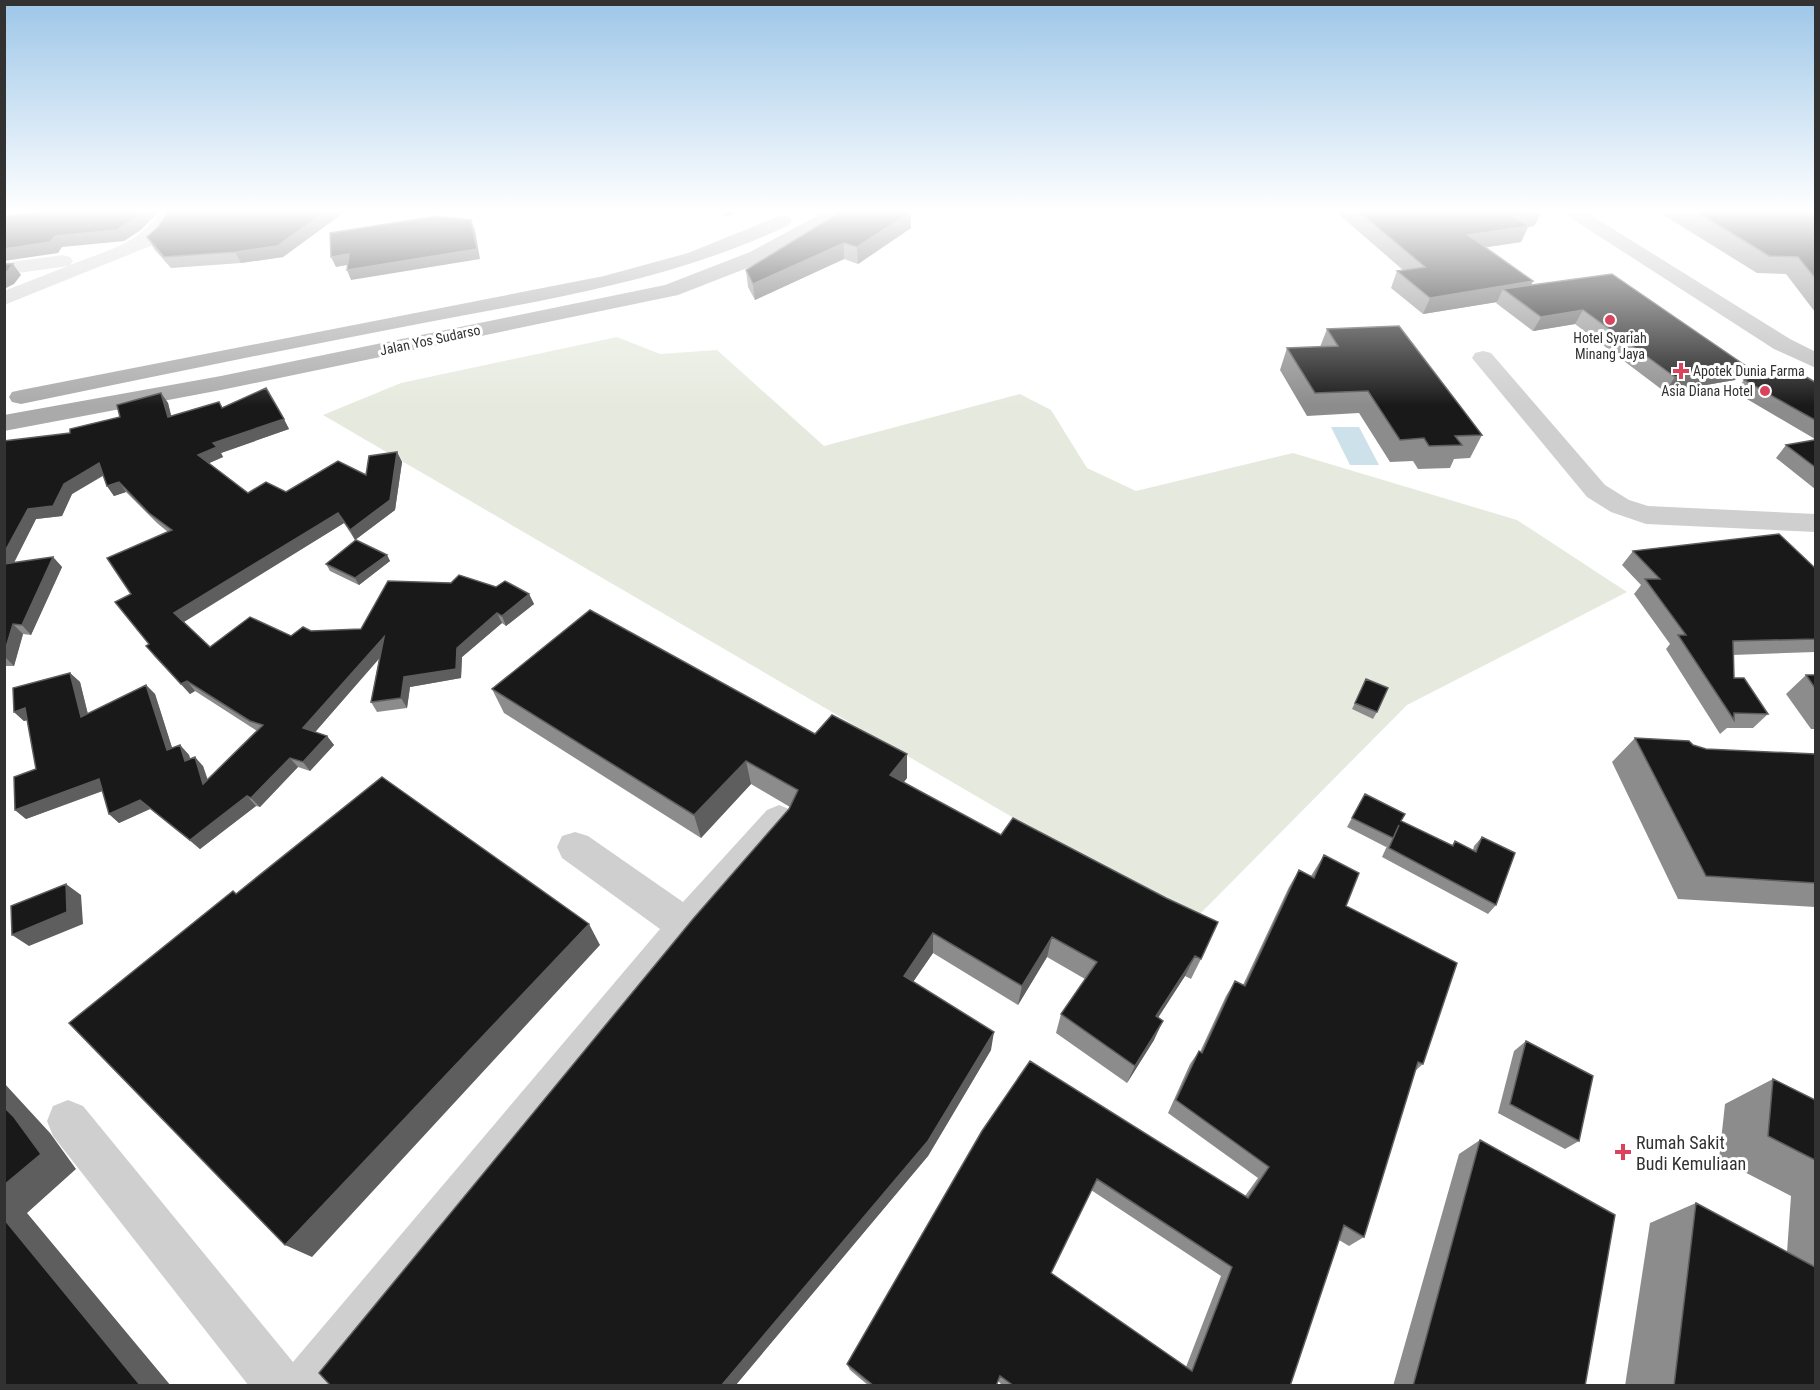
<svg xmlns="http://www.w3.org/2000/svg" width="1820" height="1390" viewBox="0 0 1820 1390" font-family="'Roboto Condensed',sans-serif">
  <rect width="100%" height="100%" fill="#fff"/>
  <!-- green -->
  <path fill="#e6eade" d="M617,337l43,17 57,-4 107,96 196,-52 31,16 36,58 49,23 157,-38 224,67 110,72 -220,113 -215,217 -869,-507 78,-32z"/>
  <!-- water -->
  <path fill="#cce1e9" d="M1331,427h28l20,38h-29z"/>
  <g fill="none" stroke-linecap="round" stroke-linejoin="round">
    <!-- minor -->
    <path fill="#cfcfcf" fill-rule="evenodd" d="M162,211h19l-18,26 -10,8 -149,60v-14l64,-25 -64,9v-12l59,-8 7,2 3,4 -3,4c38,-15 67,-20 92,-54z
      M1483,351l8,2 114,132 24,15 19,6 168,8v18l-170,-8 -35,-12 -24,-15 -115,-139 3,-5z
      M779,805l12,5 5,10 -5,10 -92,108 -362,448h-88l-196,-250 -6,-15 6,-15 15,-6 15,6 210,256 367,-433 -98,-71 -5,-11 5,-11 13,-4 13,4 95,66 84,-92z"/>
    <!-- secondary -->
    <path fill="#bcbcbc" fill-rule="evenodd" d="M1560,211h24l206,128 26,13v16l-42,-19z"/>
    <!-- primary -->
    <path fill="#aaa" fill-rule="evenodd" d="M826,211h24l-23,17 -62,33 -87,34 -457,95 -217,41v-16l217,-39 444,-91 85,-33z
      M782,215l7,2 3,4 -3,4c-120,57 -247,75 -376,100 -131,25 -262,52 -392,79l-9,-2 -3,-5 3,-5 9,-2 583,-114 84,-23z"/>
  </g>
  <!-- wall -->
  <path fill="#8c8c8c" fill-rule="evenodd" d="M169,211h173l1,2 -60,44 -42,6 -70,5 -17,-19 -7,-12 11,-10z
    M713,211h26l-13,6z
    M842,211l69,17 -53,36 -14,-5 -89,41 -7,-13 -2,-17z
    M1335,211h207l-8,15 -6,1 -7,15 -35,5 47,34 -2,4 204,95 -70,12 -90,-68 -42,7 -37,-28 1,-1 -74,12 -32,-26 6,-17 6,-1z
    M1657,211h158v101l-29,-38 -29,-1z
    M1327,329l155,106 -12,23 -16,1 -4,9 -32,1 -5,-8 -23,1 -31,-49 -52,3 -27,-46 7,-22 33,-1z
    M1744,380l71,2v57l-80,-47z
    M266,388l23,41 -68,24 2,4 -14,6 39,30 38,-1 80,-17 31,-23 5,10 -7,48 -40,30 -11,-17 -160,99 26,25 81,-11 20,-5 50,-2 135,-42 33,7 5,10 -28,22 -4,-3 -40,34 -1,21 -51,9 -3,21 -30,4 -6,-10 8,-43 -64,73 12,4 7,9 -24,26 -12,-4 -38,40 -4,-1 -56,43 -50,-40 -31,14 -10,-9 -6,-23 -77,28 -11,-9 21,-41 -9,-49 -3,1 -10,-9 56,-39 10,9 8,32 58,-29 9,9 17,54 8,-3 9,10 1,4 13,7 5,14 49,-49 -62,-40 -5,3 -36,-38 -5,-12 -18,-50 37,-62 -11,-9 -31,-31 -12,4 -7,-10 -4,-10 -31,18 -10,22 -26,3 -22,44 39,-6 9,10 -31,68 -8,-1 -9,32h-10v-225l66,-8 50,-16 41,-24 7,10 3,13 52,-8z
    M1815,440v49l-39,-31 10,-13z
    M1633,551l182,17v84l-82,3 1,23 34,36 -15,14h-26l-7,6 -54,-85 4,-5 -36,-50 7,-9 -19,-20z
    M387,555l3,6 -31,24 -29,-14 -4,-7z
    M1806,675h9v54h-4l-25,-35z
    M1363,686l14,26 -4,7 -21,-10z
    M492,689l323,45 92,20v24l-3,4 297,177 -10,20 -6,-3 -27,41 -4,23 -27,43 -71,-50 5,-19 24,-35 -38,-22 -29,48 -85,-52 -20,29 78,68 -63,106 -193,230h-404l459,-579 -39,-23 -50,54 -197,-125z
    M1635,738l58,7 13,4 109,5v153l-137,-8 -66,-137z
    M1365,794l36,27 51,24 3,-4 18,9 1,-4 8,-9 14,68 -8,9 -106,-57 5,-11 -1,1 -39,-20z
    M1324,855l22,51 77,158 -8,7 -51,166 -15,9 -10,-6 -49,146h-287l-5,-5 -2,5h-127l-19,-16 -3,-6 135,-233 263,65 13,-18 -90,-65 22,-49 9,-13 1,1 26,-56 9,-15 8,4 46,-98 10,-17 12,6zM1091,1190l130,86 -35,91 -135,-94z
    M1526,1041l53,100 -14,8 -67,-36 16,-62z
    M1773,1079l42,21v286h-190l25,-163 46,-20 91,49 4,-56 -72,-37 6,-55z
    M1480,1140l105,246h-192l66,-232z"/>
  <!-- shaded-wall -->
  <path fill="#5e5e5e" d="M142,211h17l-18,19 -17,11 -62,6 -4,6 -54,8v-12z
    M326,211h16l1,2 -60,44 -42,6 -6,-11z
    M725,211h14l-13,6z
    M1538,211h4l-8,15 -6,1 -7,15 -59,9 6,-16 45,-19z
    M911,212v16l-53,36 -1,-17z
    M471,220l4,10 5,29 -129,21 -4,-10z
    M844,243v16l-89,41 -2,-16z
    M349,254l4,10 -17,3 -5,-10z
    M13,264l8,11 -7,9 -10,5v-15z
    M1533,281l-8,16 -22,-8 -6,13 -74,12 7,-16z
    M1583,310l-8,14 -42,7 8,-14z
    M1746,366l-11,14 -70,12 10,-15z
    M161,393l7,10 6,24 -6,-10z
    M284,419l5,10 -68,24 2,4 -18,8 -7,-10 15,-12z
    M397,452l5,10 -7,48 -40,30 -5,-10z
    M99,463l8,10 -35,21 -10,22 -26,3 -29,57 -3,-3v-20l24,-44 36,-25z
    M119,482l7,10 -12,4 -7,-10z
    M338,513l6,10 -162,100 -8,-10z
    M387,555l3,6 -31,24 -4,-7z
    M53,557l9,10 -31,68 -9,-10z
    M529,594l5,10 -28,22 -4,-10z
    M497,613l5,10 -40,34 -1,21 -51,9 -3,21 -6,-10 3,-21 53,-29z
    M13,624l10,10 -9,32 -10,-10z
    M384,637l5,10 -79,91 -7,-10z
    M70,673l10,9 11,45 -10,-10z
    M187,681l8,10 -5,3 -9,-10z
    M146,685l9,9 21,66 -9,-10z
    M25,708l10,10 -11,3 -10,-9z
    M327,736l7,9 -24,26 -7,-9z
    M180,745l9,10 5,16 -9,-10z
    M907,754v24l-16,20 -1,-23z
    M195,757l8,9 9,28 -9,-10z
    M290,758l8,9 -38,40 -9,-9z
    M746,761l5,23 -50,54 -7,-23z
    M99,779l11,9 -84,31 -11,-9z
    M247,796l9,10 -56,43 -10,-9z
    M140,800l10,9 -31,14 -10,-9z
    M66,884l15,11 2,29 -54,22 -17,-11z
    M589,924l11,21 -288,312 -27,-12z
    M933,933v20l-29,42v-19z
    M1052,937l-5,20 -29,48 4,-19z
    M1195,956l-10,20 -38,59 9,-19z
    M1163,1021l-9,19 -27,43 8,-17z
    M994,1032l-3,18 -63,106 -193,230h-14z
    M4,1083l46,50 26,36 -49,44 144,173h-30l-137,-167z"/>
  <!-- building -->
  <path fill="#191919" stroke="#5e5e5e" stroke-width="1.5" fill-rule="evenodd" d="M48,211h94l-8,8 -17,11 -62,6 -5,6 -46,7v-33z
    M169,211h157l-49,35 -42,6 -71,5 -17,-20 11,-10z
    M842,211l69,1 -54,35 -13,-4 -91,41 -7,-14z
    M1358,211h180l-25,5 16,10 -61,9 65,46 -103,17 -33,-27 28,-4z
    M1695,211h120v67l-17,-21 -29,-1z
    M437,216l34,4 6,29 -130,21 2,-16 -18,3 -1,-24z
    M4,264h9l-7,9 -2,1z
    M1612,274l134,92 -71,11 -92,-67 -42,7 -38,-28z
    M1399,326l83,109 -27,1 7,9 -33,1 -5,-8 -24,2 -32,-49 -53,2 -28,-45 51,-2 -11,-17z
    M1787,366l28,16v38l-71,-40z
    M266,388l18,31 -71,24 4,4 -19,8 50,38 18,-11 20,10 52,-31 28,14 3,-19 28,-4 -7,48 -40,30 -12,-17 -164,100 36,34 40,-30 41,19 12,-9 8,4 50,-2 27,-48 63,2 8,-8 37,12 9,-6 24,13 -27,22 -5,-3 -40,35 -1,21 -52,8 -3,21 -30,4 13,-65 -81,91 24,8 -24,26 -13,-4 -39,40 -4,-2 -57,44 -50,-40 -31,14 -10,-35 -84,31 -1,-33 22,-8 -11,-61 -11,4 -1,-24 57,-15 11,44 65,-32 21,65 13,-5 5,16 10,-4 8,27 60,-59 -13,-4 -63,-40 -6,3 -35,-38 3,-2 -34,-42 16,-8 -24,-36 65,-28 -23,-17 -30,-31 -12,4 -8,-23 -35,21 -11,22 -25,3 -24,44v-112l66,-8v-4l50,-12 -3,-12 44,-12 7,24 51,-15 3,6z
    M1815,440v27l-29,-22z
    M1779,534l36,34v71l-82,2 1,37h10l24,36 -34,-1v7l-56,-85h8l-41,-56h15l-27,-28z
    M356,540l31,15 -32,23 -29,-14z
    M53,557l-31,68 -9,-1 -9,30v-90z
    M590,610l225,124 17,-19 75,39 -17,21 111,60 12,-17 153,80 52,24 -17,37 -6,-3 -39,60 7,5 -28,45 -74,-52 36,-52 -45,-25 -30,49 -89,-53 -29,43 90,56 -66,109 -207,245h-390l-12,-13 374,-454 96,-110 9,-19 -52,-29 -52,54 -202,-126z
    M1806,675h9v13z
    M1366,679l22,9 -11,24 -22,-9z
    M1635,738l54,3 4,4 13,4 109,5v129l-109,-7z
    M382,777l207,147 -304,321 -216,-222 164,-132 3,3z
    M1365,794l40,20 -4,7 52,25 2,-5 21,11 6,-15 33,16 -19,52 -107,-57 10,-23 -6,13 -41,-20z
    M1324,855l35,18 -13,33 111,57 -34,101 -5,-2 -54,175 -20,-12 -54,161h-276l-14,-10 -4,10h-122l-27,-22 135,-233 48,-70 218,137 21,-31 -93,-67 23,-49 3,2 33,-72 10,5 54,-116 15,8zM1097,1179l135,88 -40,104 -141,-98z
    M66,884l1,28 -55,23 -1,-29z
    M1526,1041l67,35 -14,65 -69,-37z
    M1773,1079l42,21v60l-47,-24z
    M4,1107l10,10 27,37 -37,31z
    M1480,1140l135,75 -30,171h-172z
    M1696,1203l119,64v119h-141z
    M4,1219l137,167h-137z"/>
  <!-- sky -->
  <linearGradient id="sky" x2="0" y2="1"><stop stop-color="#9dc6e8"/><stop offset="0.52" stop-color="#fff"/><stop offset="1" stop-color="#fff" stop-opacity="0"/></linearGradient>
  <rect width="1820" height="406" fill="url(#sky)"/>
  <!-- markers -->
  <g fill="#da435c" stroke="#fff" stroke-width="2">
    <circle cx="1610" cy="320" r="6"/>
    <path d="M1678 362h6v6h6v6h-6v6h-6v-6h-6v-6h6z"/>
    <circle cx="1765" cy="391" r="6"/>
    <path d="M1620 1143h6v6h6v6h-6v6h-6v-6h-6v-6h6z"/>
  </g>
  <g text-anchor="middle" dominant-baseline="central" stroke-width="6" stroke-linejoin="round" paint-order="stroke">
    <!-- far-poi labels -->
    <g font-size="14" fill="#323232" stroke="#fff">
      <text x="1610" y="338">Hotel Syariah<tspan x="1610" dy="16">Minang Jaya</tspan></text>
      <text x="1693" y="371" text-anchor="start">Apotek Dunia Farma</text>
      <text x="1753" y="391" text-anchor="end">Asia Diana Hotel</text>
    </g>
    <!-- far-street labels -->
    <g font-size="14" fill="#323232" stroke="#fff">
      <text transform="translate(430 340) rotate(-12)">Jalan Yos Sudarso</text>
    </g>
    <!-- near-poi labels -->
    <g font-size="18" fill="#323232" stroke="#fff" text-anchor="start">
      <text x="1636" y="1142">Rumah Sakit<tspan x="1636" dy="21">Budi Kemuliaan</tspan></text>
    </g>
  </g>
  <!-- border -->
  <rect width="1820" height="1390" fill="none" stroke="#323232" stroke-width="12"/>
</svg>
